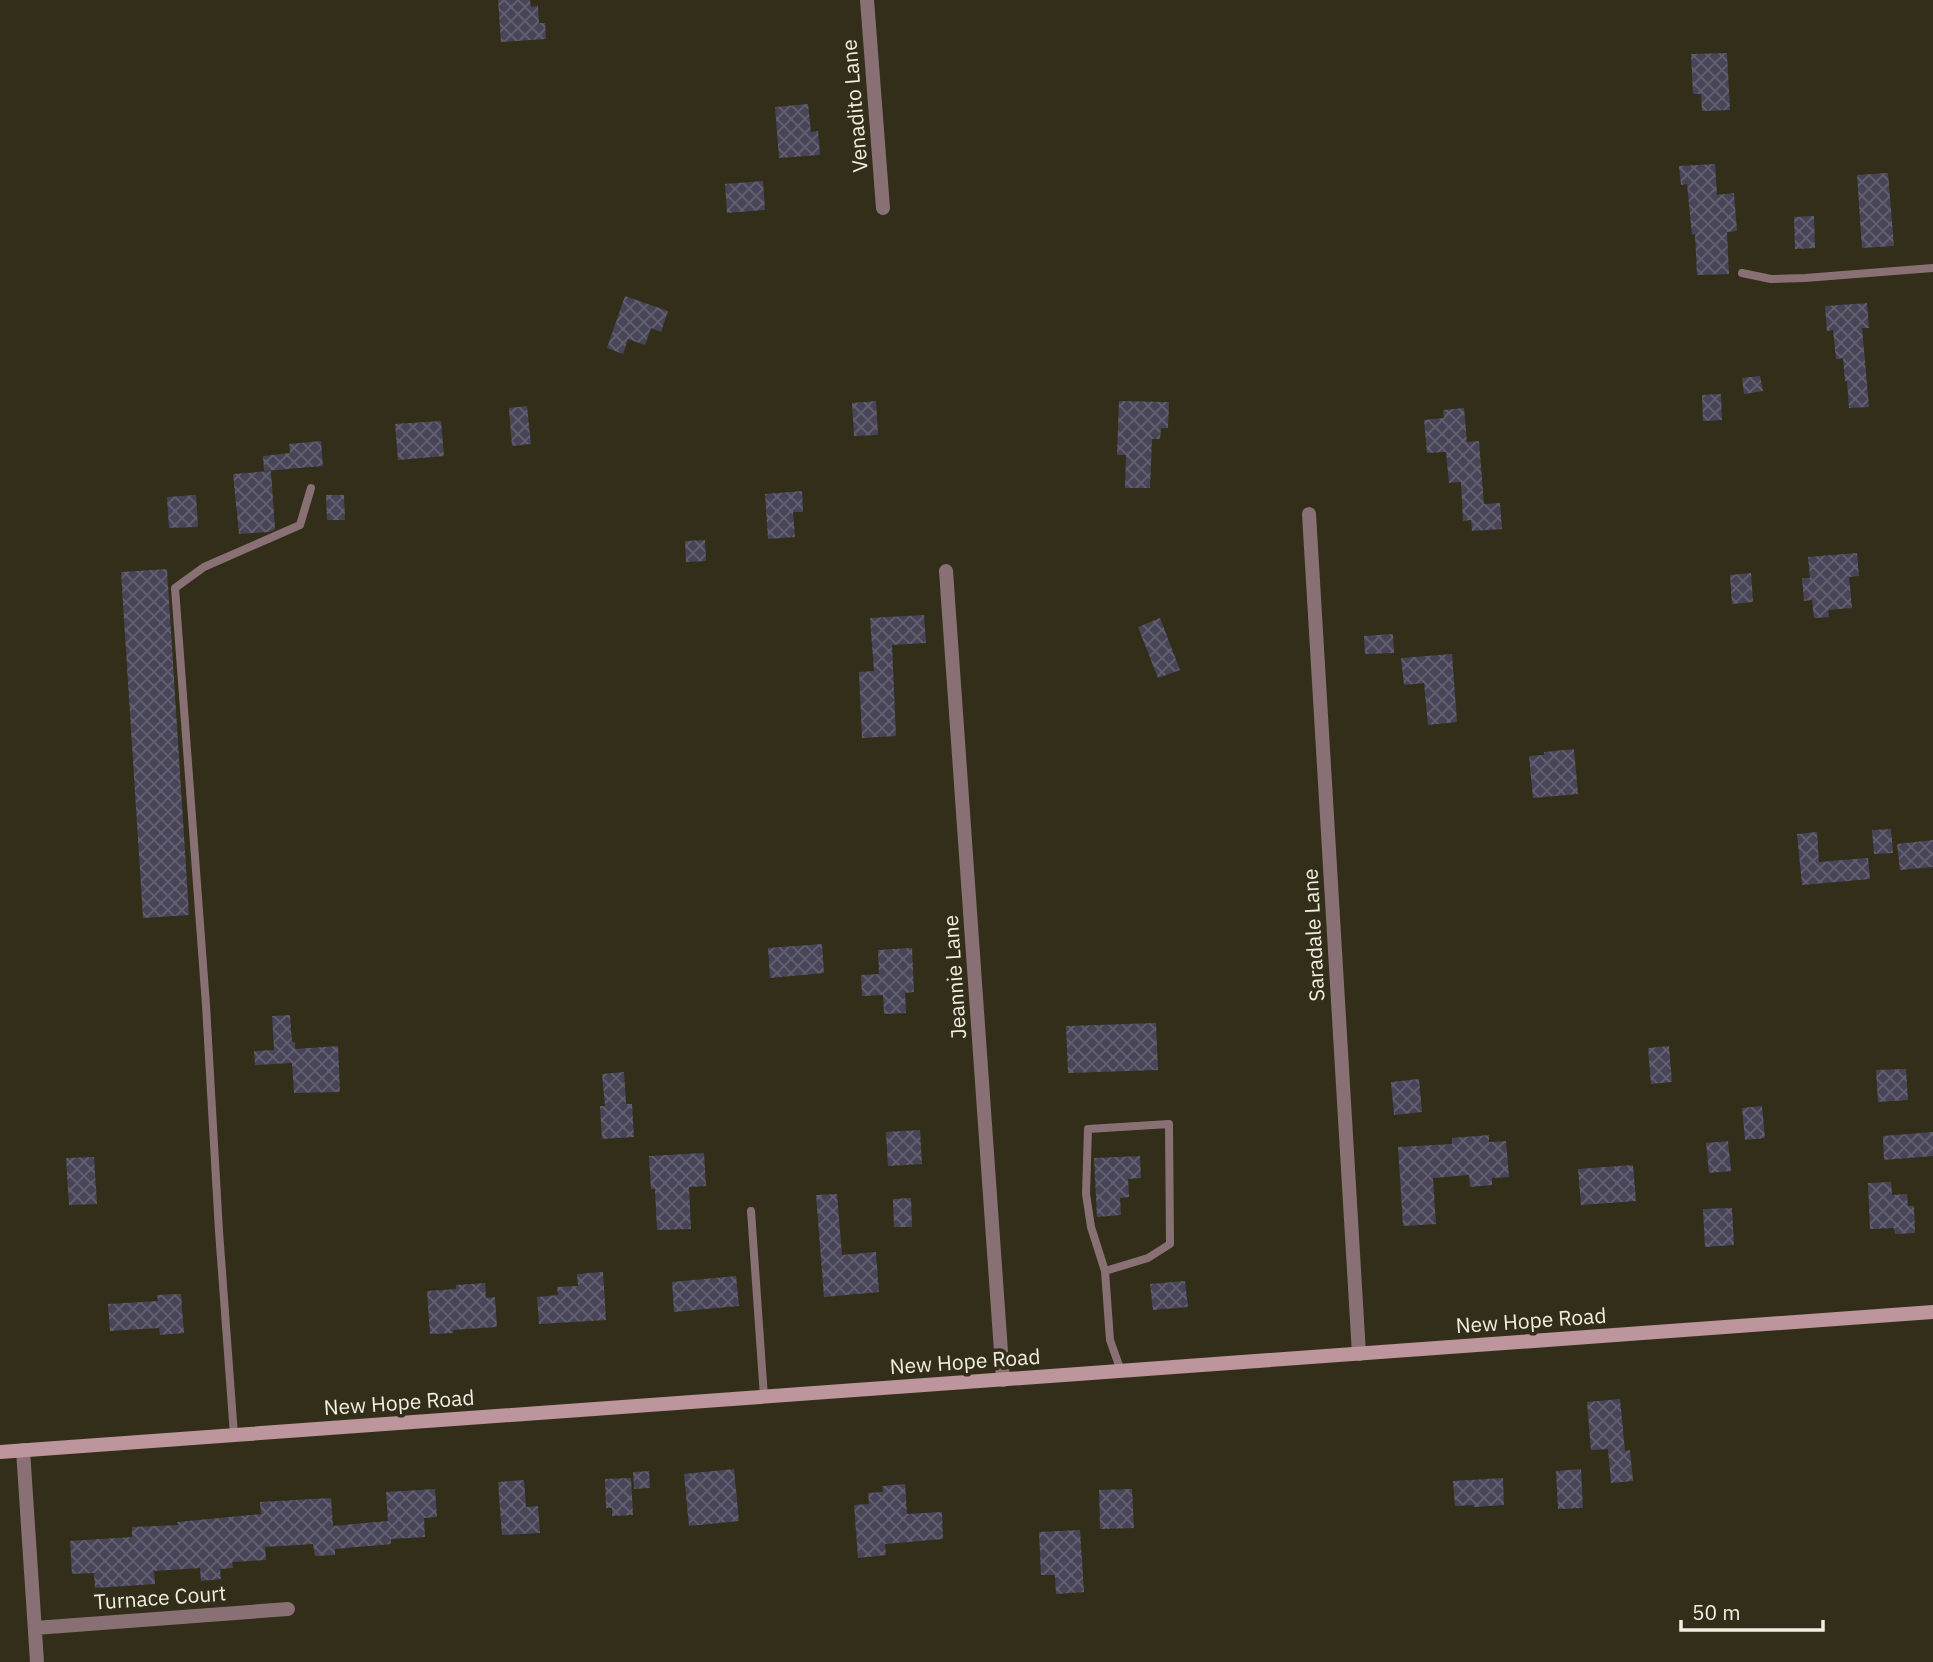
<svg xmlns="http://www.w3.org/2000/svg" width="1933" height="1662" viewBox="0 0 1933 1662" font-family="'IBM Plex Sans',sans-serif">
  <defs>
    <pattern id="building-cross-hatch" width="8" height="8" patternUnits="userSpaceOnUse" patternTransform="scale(1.75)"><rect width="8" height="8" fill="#484559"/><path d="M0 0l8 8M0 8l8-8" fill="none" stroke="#636071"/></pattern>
  </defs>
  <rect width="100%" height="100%" fill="#322e1a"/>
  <!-- building -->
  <path fill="url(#building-cross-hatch)" d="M498,0h32l1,7 7,-1 1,17h6l1,16 -45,3z
    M1727,53l3,57 -28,1 -1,-17h-8l-2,-40z
    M808,104l3,28 7,-1 2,24 -41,3 -4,-51z
    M1715,164l2,31 17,-2 3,38 -10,1 2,42 -32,1 -2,-41 -3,1 -5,-51 -6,1 -2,-19z
    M1888,173l6,73 -32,2 -5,-73z
    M763,181l2,29 -38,3 -2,-29z
    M1814,216l1,32 -20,1 -1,-32z
    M625,296l43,15 -7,21 -10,-4 -6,17 -17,-6 -5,15 -16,-6z
    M1867,303l2,25h-7l7,79 -20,1 -2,-27h-2l-2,-23 -7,1 -3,-29 -6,1 -2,-25z
    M1760,376l3,15 -19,3 -2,-16z
    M1721,394l1,26 -19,1 -1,-26z
    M876,401l2,34 -24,1 -2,-33z
    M1119,401l50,1 -1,26h-7l-1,11h-8l-2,49h-25l1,-33h-9z
    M527,406l4,38 -19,2 -3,-38z
    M1464,408l3,34 12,-1 5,63 16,-1 2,26 -30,2 -1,-11 -8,1 -2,-39 -12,1 -3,-31 -19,1 -3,-33 20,-2 -1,-8z
    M441,421l3,35 -46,4 -3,-36z
    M321,441l2,25 -59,5 -1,-15 27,-3 -1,-9z
    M271,471l4,58 -6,3 -30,2 -6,-60z
    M802,491l1,21h-10l2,25 -27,2 -3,-45z
    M196,495l2,32 -29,1 -2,-31z
    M326,495h18l1,25h-18z
    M705,540l1,21 -20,1 -1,-21z
    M1857,553l2,23 -10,1 3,31 -24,2 1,7 -15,1 -2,-18 -8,1 -2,-23h8l-2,-21z
    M167,569l22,346 -46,3 -22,-346z
    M1751,573l2,29 -21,2 -2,-29z
    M924,615l2,28 -34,2 4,91 -34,2 -3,-66 15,-1 -4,-53z
    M1160,618l20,52 -22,8 -20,-51z
    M1393,634l1,19 -29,1 -1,-18z
    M1452,654l5,68 -29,3 -4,-42 -20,2 -3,-27z
    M1574,749l4,45 -45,4 -4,-42 15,-1v-3z
    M1891,829l2,24 -19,1 -2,-24z
    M1817,832l2,30 49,-4 2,21 -68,6 -5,-51z
    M1933,840v27l-33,3 -3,-26z
    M822,944l2,29 -54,5 -2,-30z
    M912,948l2,44 -9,1 1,20 -22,1 -1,-19 -21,1 -1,-21 18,-1 -1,-24z
    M290,1015l2,27h3v7l43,-3 2,46 -46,1 -2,-30 -37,2 -1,-14 20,-1 -2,-34z
    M1156,1023l2,47 -90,3 -2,-47z
    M1669,1046l3,36 -21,2 -3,-36z
    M1906,1069l2,31 -30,2 -2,-32z
    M624,1072l2,32h6l2,33 -32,2 -2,-33h5l-3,-32z
    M1419,1079l3,33 -28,3 -3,-33z
    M1762,1106l3,32 -20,2 -3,-32z
    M920,1130l2,34 -34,2 -2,-34z
    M1933,1132v24l-49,4 -1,-24z
    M1489,1135v7l17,-1 3,36 -17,1v7l-22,2 -1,-12 -36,3 3,46 -33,2 -5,-79 54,-3v-6z
    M1728,1141l3,30 -22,2 -3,-30z
    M704,1153l2,33 -17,1 2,42 -34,1 -2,-41h-4l-2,-33z
    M1140,1156l1,22 -13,1 1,18 -9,1 1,17 -24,2 -3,-59z
    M94,1157l3,47 -28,1 -3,-47z
    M1633,1165l3,36 -55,4 -3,-36z
    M1891,1182l1,13 15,-1 1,12h6l1,27 -20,1 -1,-6 -24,1 -2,-46z
    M837,1194l5,61 34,-3 3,40 -55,5 -8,-102z
    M911,1198l1,29h-18l-1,-28z
    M1732,1208l2,37 -29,2 -2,-38z
    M603,1272l3,48 -67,4 -2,-27 21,-2 -1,-8 21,-1 -1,-12z
    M736,1276l3,30 -65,6 -2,-30z
    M1185,1281l3,26 -35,3 -3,-26z
    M485,1283l1,15 9,-1 2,30 -44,3v3l-23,1 -3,-43 29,-2v-4z
    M181,1294l3,39 -24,2 -1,-7 -49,3 -2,-27 50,-3 -1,-6z
    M1620,1399l5,52 5,-1 3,31 -22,2 -3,-34 -17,1 -4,-48z
    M734,1469l5,52 -50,5 -5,-52z
    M1581,1469l2,39 -25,1 -2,-38z
    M649,1471l1,17 -16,1 -1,-17z
    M631,1478l2,37 -21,1v-8h-6l-1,-29z
    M1503,1478l1,27 -30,2v-2l-19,1 -2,-25z
    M524,1480l2,27 12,-1 2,27 -38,2 -4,-53z
    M905,1484l2,30 35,-2 1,27 -58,5 1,11 -28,3 -4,-53 15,-1 -1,-11 15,-1 -1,-6z
    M435,1489l2,28 -13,1 1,19 -34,2v5l-56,5v6l-20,1 -2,-12 -48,3 1,13 -34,2 1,6 -13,1 1,10 -20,2 -1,-13 -46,3 1,13 -60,4 -1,-15 -22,1 -2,-33 62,-4v-10l46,-2 -1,-3 84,-8 -1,-12 71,-4 2,28 55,-5 -2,-29z
    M1132,1489l2,39 -34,1 -1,-39z
    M1080,1530l4,62 -28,2 -1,-19h-14l-2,-43z"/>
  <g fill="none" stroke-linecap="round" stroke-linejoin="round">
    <!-- lane -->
    <path stroke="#897075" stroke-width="8" d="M1742,273l29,6 34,-1 128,-10
      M751,1211l13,186
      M1105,1271l43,-13 22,-14 -1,-120 -81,5 -2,65 5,33 14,44 5,69 11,31
      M234,1435l-15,-204 -13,-226 -31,-417 29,-21 96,-42 11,-37"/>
    <!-- street -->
    <path stroke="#897075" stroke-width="14" d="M867,0l16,208
      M1309,514l50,840
      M946,571l57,809
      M23,1450l14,212
      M35,1628l253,-19"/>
    <!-- secondary -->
    <path stroke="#bd959c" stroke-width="14" d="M0,1452l1933,-140"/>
  </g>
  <g text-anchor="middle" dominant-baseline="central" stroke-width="7" stroke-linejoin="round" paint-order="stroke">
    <!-- street labels -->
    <g font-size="21" fill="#f1efe3" stroke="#322e1a">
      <text transform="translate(854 106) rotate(-95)">Venadito Lane</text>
      <text transform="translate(1313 935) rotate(-93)">Saradale Lane</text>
      <text transform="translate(954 977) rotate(-94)">Jeannie Lane</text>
      <text transform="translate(1531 1320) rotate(-4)">New Hope Road</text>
      <text transform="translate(965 1361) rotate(-4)">New Hope Road</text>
      <text transform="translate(399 1402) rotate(-4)">New Hope Road</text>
      <text transform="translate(160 1597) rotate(-4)">Turnace Court</text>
    </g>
  </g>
  <!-- scale -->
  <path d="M1681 1620v10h142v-10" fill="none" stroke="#f1efe3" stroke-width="3.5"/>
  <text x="1692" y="1620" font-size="21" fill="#f1efe3" stroke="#322e1a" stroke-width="5" paint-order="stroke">50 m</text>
</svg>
